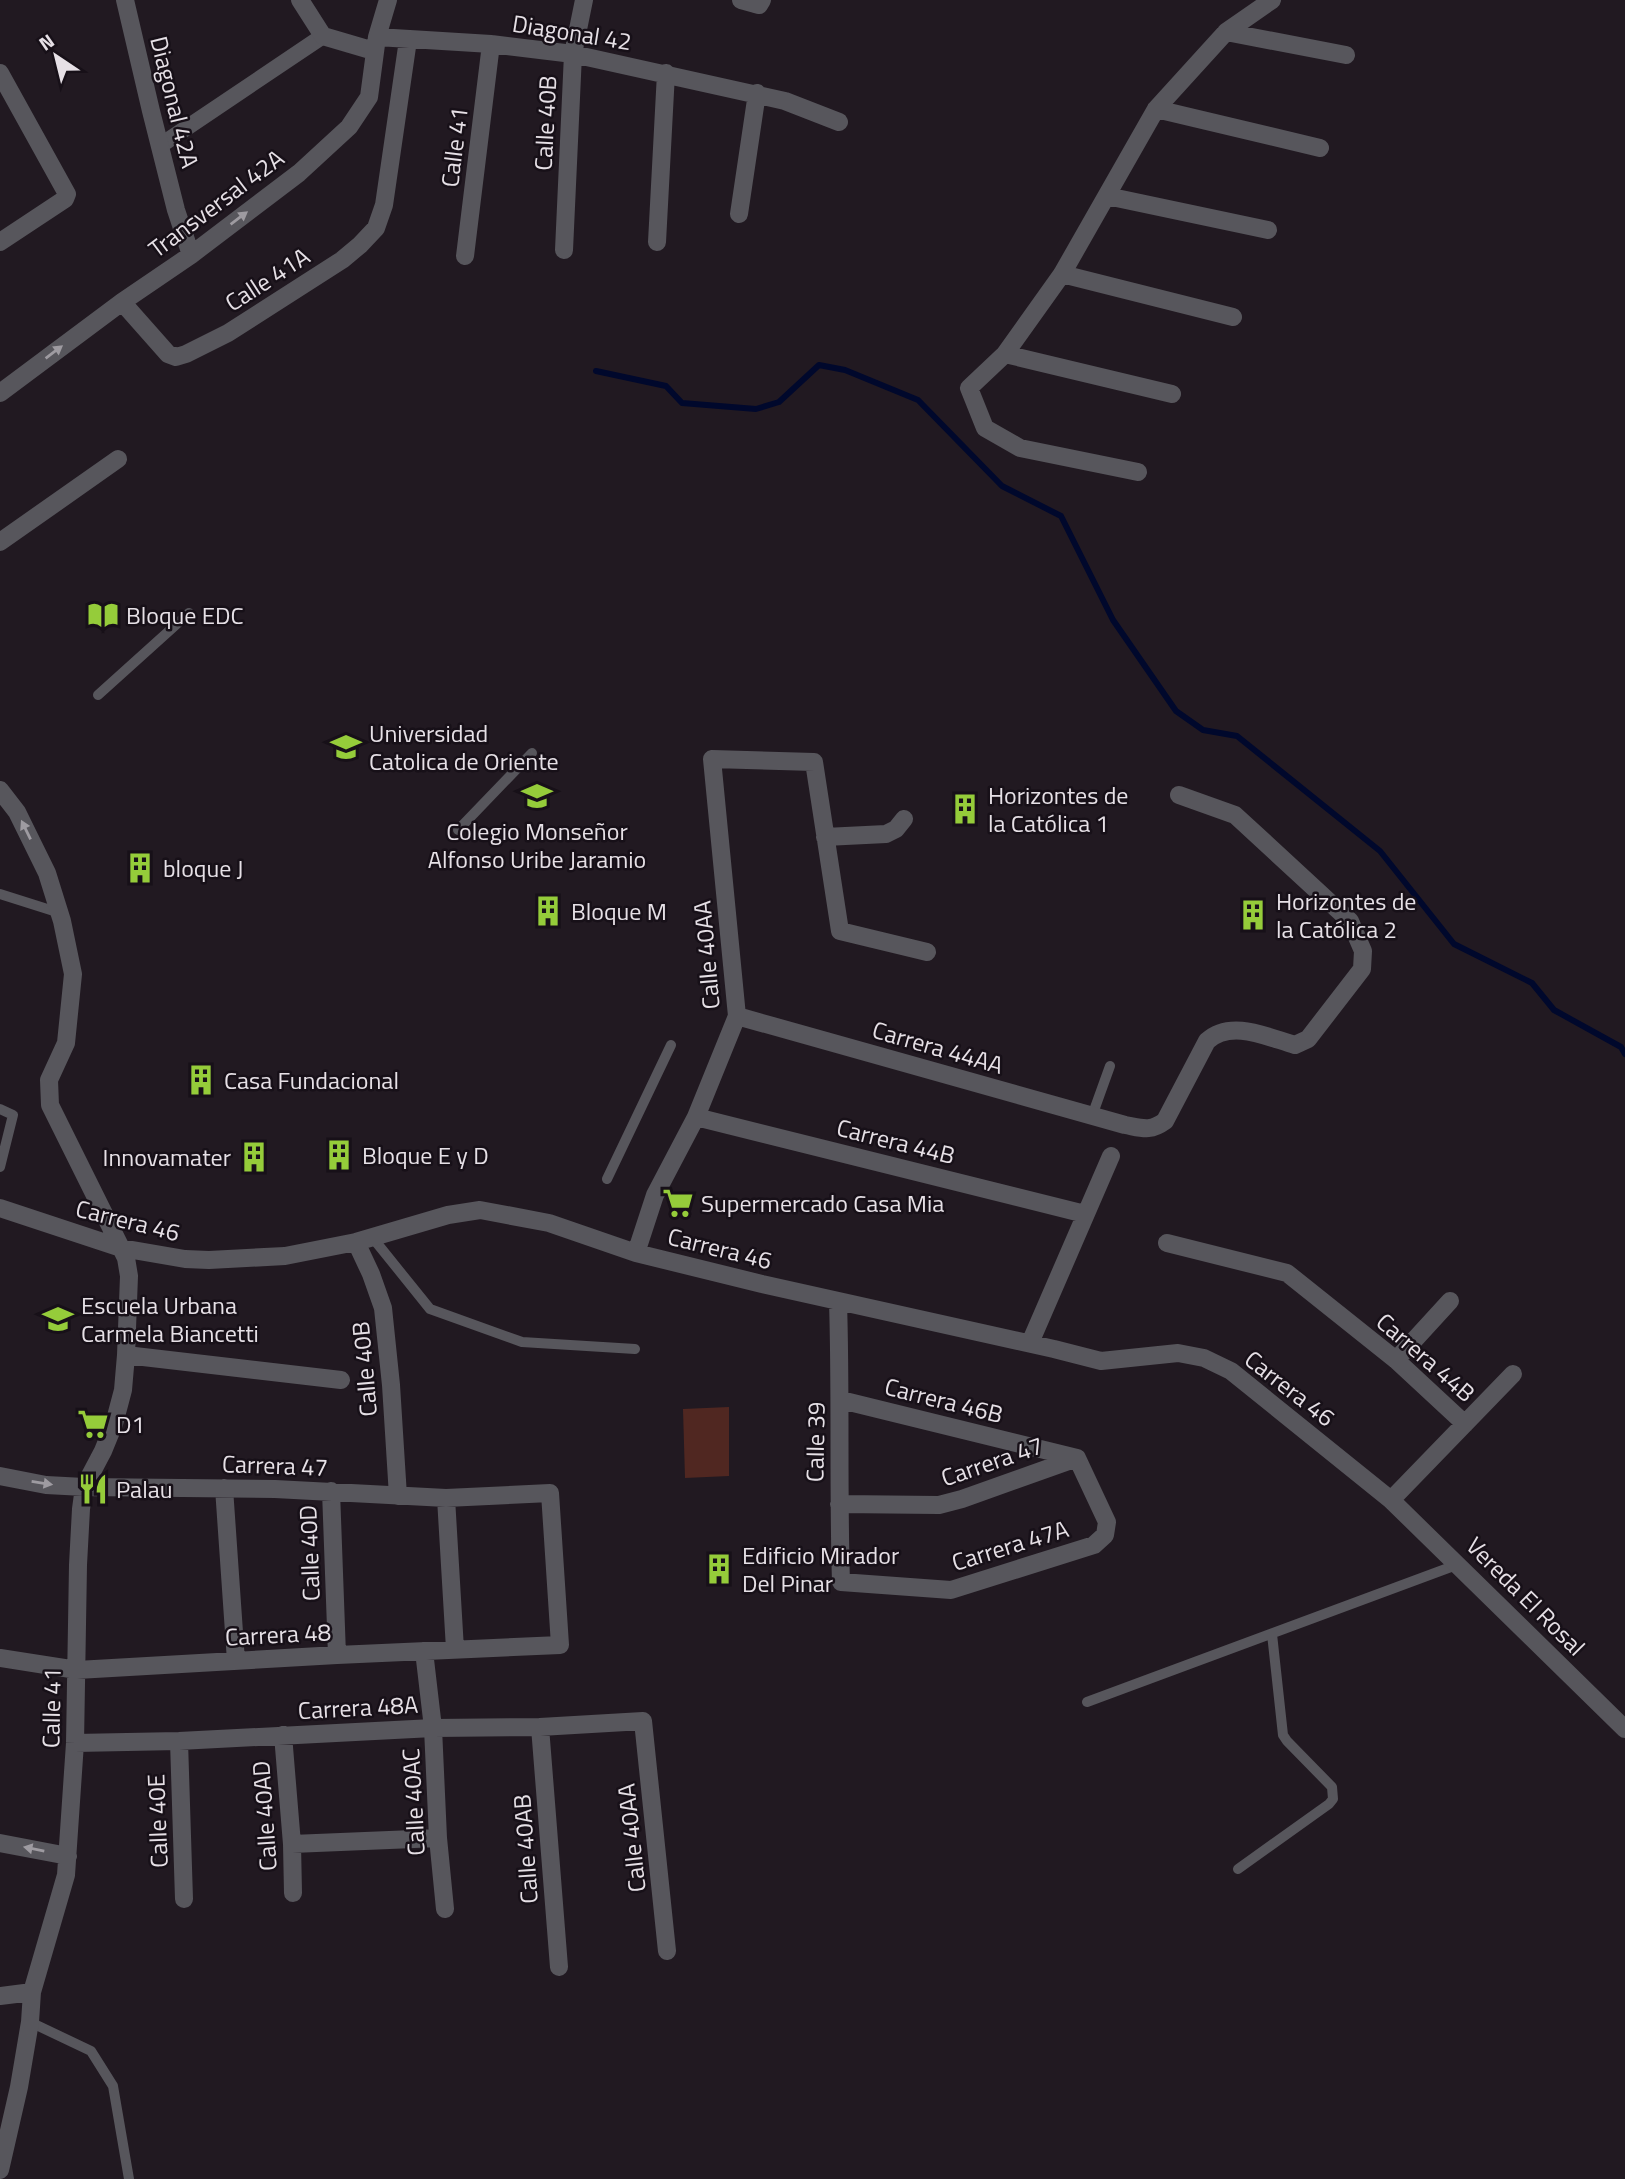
<svg xmlns="http://www.w3.org/2000/svg" width="1625" height="2179" viewBox="0 0 1625 2179" font-family="'Titillium Web',sans-serif">
  <rect width="100%" height="100%" fill="#211921"/>
  <!-- green -->
  <path fill="#502721" d="M729,1407v69l-44,2 -2,-69z"/>
  <g fill="none" stroke-linecap="round" stroke-linejoin="round">
    <!-- stream -->
    <path stroke="#00082c" stroke-width="6" d="M596,371l70,15 16,17 74,6 23,-7 40,-37 26,5 73,30 84,86 59,30 52,104 63,91 27,19 34,6 143,115 74,93 78,39 22,27 67,37 4,7"/>
    <!-- service -->
    <path stroke="#57565c" stroke-width="10" d="M98,695l91,-82
      M458,830l74,-77
      M0,894l60,19
      M0,1109l13,6 -13,52
      M1092,1116l18,-50
      M607,1179l64,-134
      M372,1237l58,72 92,33 113,7
      M1087,1702l372,-138
      M1238,1869l91,-65 4,-5 -1,-12 -45,-46 -4,-6 -11,-101
      M30,2022l61,29 22,35 16,93"/>
    <!-- pedestrian -->
    <path stroke="#57565c" stroke-width="16" d="M161,145l162,-109"/>
    <!-- minor -->
    <path stroke="#57565c" stroke-width="18" d="M125,0l26,111 25,99 15,45
      M300,0l23,36 51,15
      M741,0l18,5 3,-5
      M1226,32l120,23
      M377,37l114,7 82,10 212,47 54,21
      M0,73l67,121 -2,5 -65,43
      M1156,109l164,39
      M1107,196l161,34
      M739,214l18,-121
      M657,242l9,-169
      M564,250l9,-196 11,-54
      M465,256l26,-212
      M1062,274l171,43
      M122,302l46,52 8,3 10,-3 42,-21 114,-73 18,-15 16,-17 8,-23 24,-165
      M1005,354l167,40
      M0,393l122,-91 69,-47 108,-82 50,-46 20,-30 8,-60 11,-37
      M1138,472l-118,-24 -35,-20 -16,-40 36,-34 57,-80 94,-165 70,-77 46,-32
      M0,542l118,-83
      M0,790l17,22 30,61 15,48 11,53 -7,69 -17,37 1,25 71,143 5,10 3,18 -3,79 -3,35 -9,34 -11,27 -19,36 -3,22 -3,56 -3,178 -9,132 -34,117 -2,30 -11,65 -19,83
      M825,837l61,-3 10,-5 8,-10
      M737,1016l388,109c17,3 25,7 40,-4l42,-80c24,-22 60,-4 88,4l13,-6 54,-70 1,-18 -13,-30 -115,-106 -56,-20
      M696,1117l389,97
      M0,1208l121,40 64,11 24,1 76,-4 71,-14 92,-27 32,-5 69,13 87,30 126,31 292,65 47,12 77,-8 26,5 27,13 160,129 234,229
      M356,1242l15,32 12,34 8,77 7,111
      M1167,1243l120,30 109,87 69,64
      M636,1253l19,-58 41,-78 41,-101 -25,-257 102,3 26,169 87,21
      M838,1302c3,93 0,187 3,280l110,8 143,-45 11,-10 2,-13 -30,-64
      M1030,1343l81,-187
      M126,1355l215,25
      M1396,1360l54,-59
      M841,1400l236,58
      M0,1476l46,9 38,2 191,2 171,9 104,-5 10,152 -223,10 -260,15 -77,-12
      M224,1488l12,173
      M331,1491l6,164
      M446,1498l9,151
      M1391,1500l122,-126
      M839,1504l100,1 23,-6 115,-41
      M424,1651l9,77 5,110 7,71
      M540,1727l19,240
      M283,1735l9,109 1,49
      M179,1741l5,158
      M75,1743l104,-2 254,-13 107,-1 103,-6 24,230
      M0,1843l68,13
      M292,1844l146,-6
      M0,1996l32,-4"/>
  </g>
  <!-- one-way arrows -->
  <defs><path id="oneway-solid" d="M-6-.8H1V-3.2L6.5 0L1 3.2V.8H-6Z" transform="scale(1.75)"/></defs>
  <g fill="#9e9ba1">
    <use href="#oneway-solid" transform="translate(239 218) rotate(-37)"/>
    <use href="#oneway-solid" transform="translate(54 352) rotate(-37)"/>
    <use href="#oneway-solid" transform="translate(26 830) rotate(-116)"/>
    <use href="#oneway-solid" transform="translate(42 1483) rotate(9)"/>
    <use href="#oneway-solid" transform="translate(34 1849) rotate(-169)"/>
  </g>
  <!-- icons -->
  <defs>
    <g id="library-bare" transform="scale(2.415)"><path d="M-6-4Q-3-5.5-.7-3.5V5Q-3 3-6 4ZM6-4Q3-5.5 .7-3.5V5Q3 3 6 4Z" fill="#95cc3a" stroke="#171018" stroke-width="2.5" paint-order="stroke"/></g>
    <g id="university-bare" transform="scale(2.415)"><path d="M0-5L7-2L0 1L-7-2ZM-4 1L0 2.5L4 1V4Q0 6-4 4Z" fill="#95cc3a" stroke="#171018" stroke-width="2.5" paint-order="stroke"/></g>
    <g id="school-bare" transform="scale(2.415)"><path d="M0-5L7-2L0 1L-7-2ZM-4 1L0 2.5L4 1V4Q0 6-4 4Z" fill="#95cc3a" stroke="#171018" stroke-width="2.5" paint-order="stroke"/></g>
    <g id="building-bare" transform="scale(2.415)"><path d="M-4-6H4V6H1V3H-1V6H-4ZM-2.5-4.3h1.7v1.8h-1.7ZM.8-4.3h1.7v1.8H.8ZM-2.5-1h1.7V.8h-1.7ZM.8-1h1.7V.8H.8Z" fill="#95cc3a" stroke="#171018" stroke-width="2.5" paint-order="stroke"/></g>
    <g id="supermarket-bare" transform="scale(2.415)"><path d="M-6-5.5h2.5l.6 2H6L4.5 2H-2.5L-4.4-4H-6ZM-1.5 3.2a1.3 1.3 0 1 0 .1 0ZM3 3.2a1.3 1.3 0 1 0 .1 0Z" fill="#95cc3a" stroke="#171018" stroke-width="2.5" paint-order="stroke"/></g>
    <g id="restaurant-bare" transform="scale(2.415)"><path d="M-5-6h1v4h1v-4h1v4h1v-4h1v5L-1.5 .5V6h-2V.5L-5-1ZM5-6V6H3V1.5H1.5Q1.5-4 5-6Z" fill="#95cc3a" stroke="#171018" stroke-width="2.5" paint-order="stroke"/></g>
  </defs>
  <g fill-rule="evenodd">
    <use href="#library-bare" x="103" y="615"/>
    <use href="#university-bare" x="346" y="747"/>
    <use href="#school-bare" x="537" y="796"/>
    <use href="#building-bare" x="965" y="809"/>
    <use href="#building-bare" x="140" y="868"/>
    <use href="#building-bare" x="548" y="911"/>
    <use href="#building-bare" x="1253" y="915"/>
    <use href="#building-bare" x="201" y="1080"/>
    <use href="#building-bare" x="339" y="1155"/>
    <use href="#building-bare" x="254" y="1157"/>
    <use href="#supermarket-bare" x="678" y="1203"/>
    <use href="#school-bare" x="58" y="1319"/>
    <use href="#supermarket-bare" x="93" y="1424"/>
    <use href="#restaurant-bare" x="93" y="1489"/>
    <use href="#building-bare" x="719" y="1569"/>
  </g>
  <g text-anchor="middle" dominant-baseline="central" stroke-width="5" stroke-linejoin="round" paint-order="stroke">
    <!-- street labels -->
    <g font-size="24" fill="#e6e0e6" stroke="#171018">
      <text transform="translate(572 32) rotate(9)">Diagonal 42</text>
      <text transform="translate(175 102) rotate(76)">Diagonal 42A</text>
      <text transform="translate(545 123) rotate(-87)">Calle 40B</text>
      <text transform="translate(454 147) rotate(-83)">Calle 41</text>
      <text transform="translate(216 203) rotate(-37)">Transversal 42A</text>
      <text transform="translate(267 279) rotate(-33)">Calle 41A</text>
      <text transform="translate(706 955) rotate(-95)">Calle 40AA</text>
      <text transform="translate(938 1047) rotate(16)">Carrera 44AA</text>
      <text transform="translate(896 1141) rotate(14)">Carrera 44B</text>
      <text transform="translate(128 1220) rotate(14)">Carrera 46</text>
      <text transform="translate(720 1248) rotate(14)">Carrera 46</text>
      <text transform="translate(1426 1357) rotate(41)">Carrera 44B</text>
      <text transform="translate(364 1369) rotate(-95)">Calle 40B</text>
      <text transform="translate(1290 1388) rotate(38)">Carrera 46</text>
      <text transform="translate(944 1400) rotate(14)">Carrera 46B</text>
      <text transform="translate(815 1442) rotate(-89)">Calle 39</text>
      <text transform="translate(992 1461) rotate(-19)">Carrera 47</text>
      <text transform="translate(275 1465) rotate(2)">Carrera 47</text>
      <text transform="translate(1010 1545) rotate(-17)">Carrera 47A</text>
      <text transform="translate(309 1553) rotate(-92)">Calle 40D</text>
      <text transform="translate(1526 1596) rotate(45)">Vereda El Rosal</text>
      <text transform="translate(278 1634) rotate(-3)">Carrera 48</text>
      <text transform="translate(358 1707) rotate(-3)">Carrera 48A</text>
      <text transform="translate(51 1708) rotate(-89)">Calle 41</text>
      <text transform="translate(413 1802) rotate(-93)">Calle 40AC</text>
      <text transform="translate(264 1816) rotate(-94)">Calle 40AD</text>
      <text transform="translate(157 1821) rotate(-92)">Calle 40E</text>
      <text transform="translate(631 1838) rotate(-96)">Calle 40AA</text>
      <text transform="translate(525 1849) rotate(-94)">Calle 40AB</text>
    </g>
    <!-- poi labels -->
    <g font-size="24" fill="#e6e0e6" stroke="#171018" text-anchor="start">
      <text x="126" y="615">Bloque EDC</text>
      <text x="369" y="733">Universidad<tspan x="369" dy="28">Catolica de Oriente</tspan></text>
      <text x="988" y="795">Horizontes de<tspan x="988" dy="28">la Católica 1</tspan></text>
      <text x="537" y="831" text-anchor="middle">Colegio Monseñor<tspan x="537" dy="28">Alfonso Uribe Jaramio</tspan></text>
      <text x="163" y="868">bloque J</text>
      <text x="1276" y="901">Horizontes de<tspan x="1276" dy="28">la Católica 2</tspan></text>
      <text x="571" y="911">Bloque M</text>
      <text x="224" y="1080">Casa Fundacional</text>
      <text x="362" y="1155">Bloque E y D</text>
      <text x="231" y="1157" text-anchor="end">Innovamater</text>
      <text x="701" y="1203">Supermercado Casa Mia</text>
      <text x="81" y="1305">Escuela Urbana<tspan x="81" dy="28">Carmela Biancetti</tspan></text>
      <text x="116" y="1424">D1</text>
      <text x="116" y="1489">Palau</text>
      <text x="742" y="1555">Edificio Mirador<tspan x="742" dy="28">Del Pinar</tspan></text>
    </g>
  </g>
  <!-- north arrow -->
  <g transform="translate(56 56) rotate(325)" stroke="#171018" stroke-width="5" paint-order="stroke">
  <path d="M0-5L12 26L0 18L-12 26Z" fill="#e6e0e6"/>
  <text y="-10" font-size="19" font-weight="bold" text-anchor="middle" fill="#e6e0e6">N</text>
  </g>
</svg>
